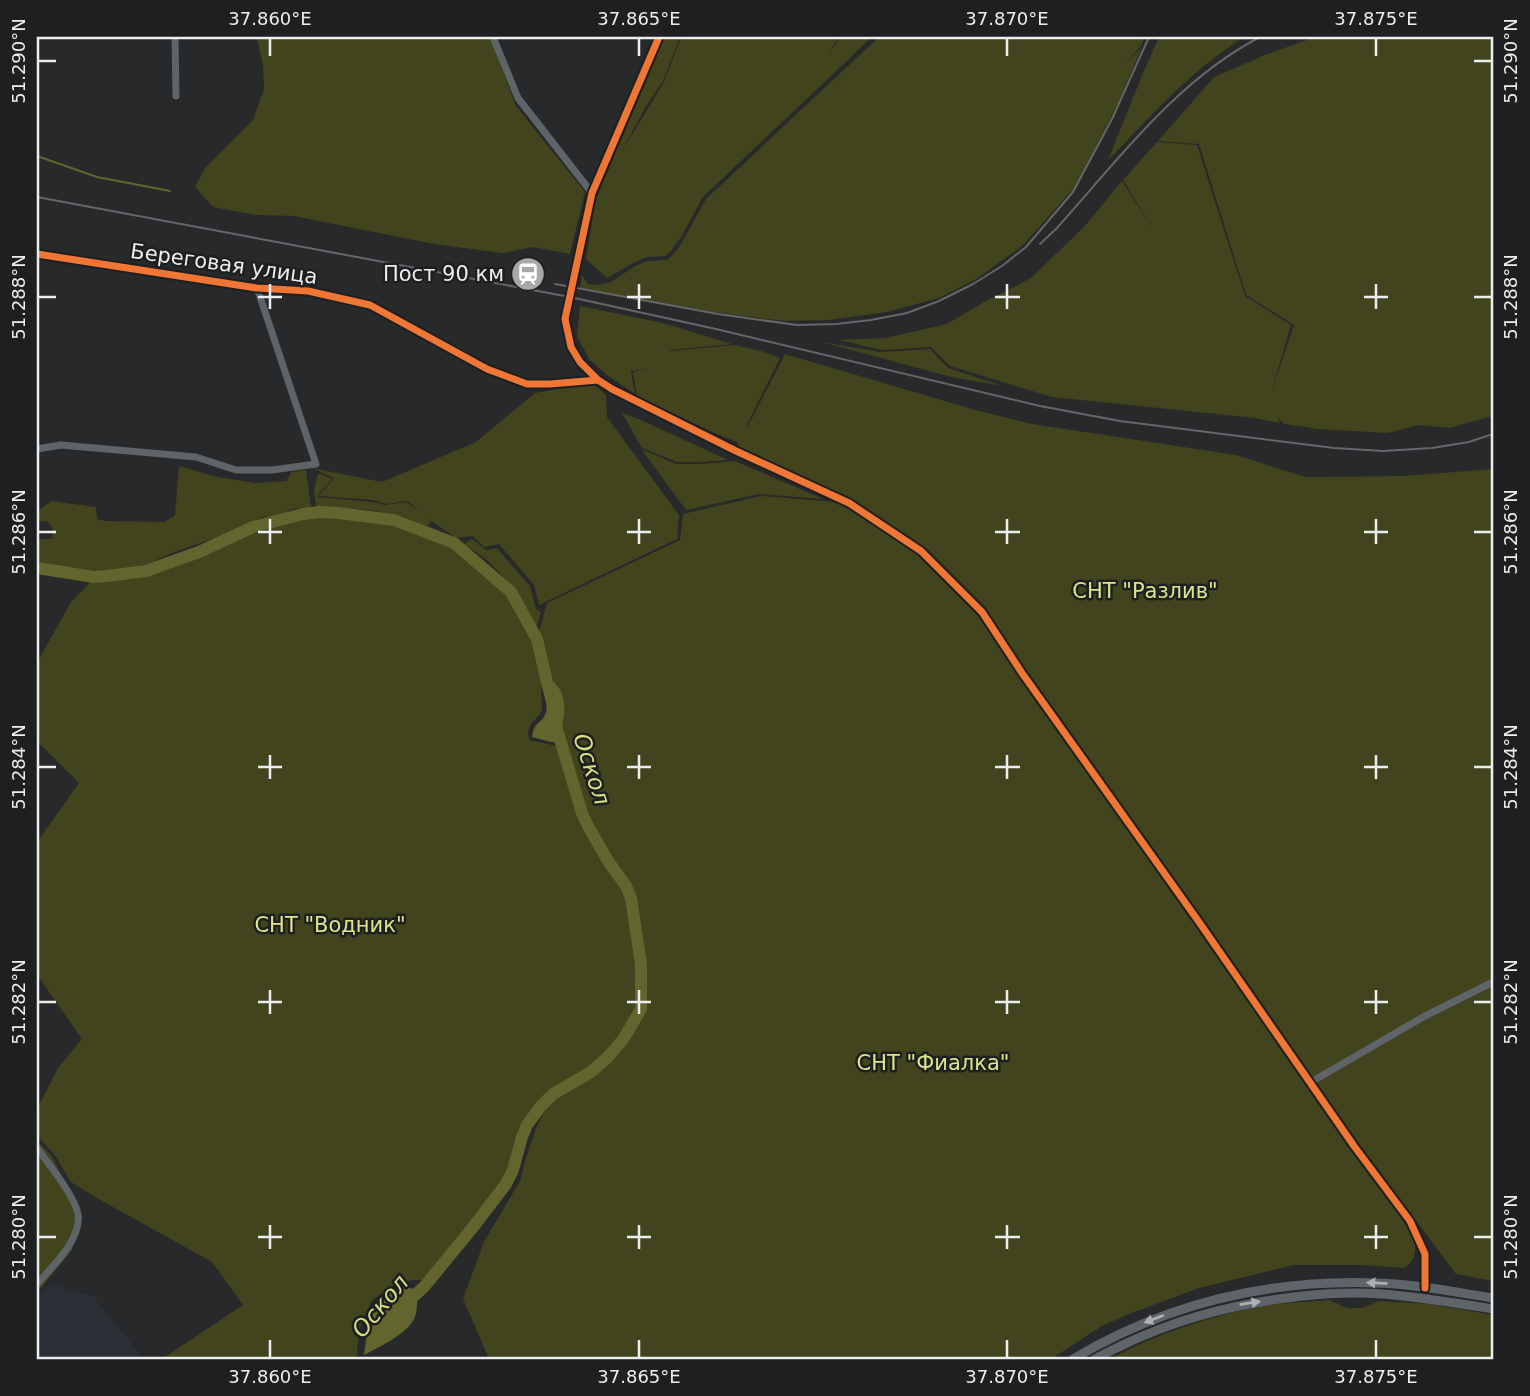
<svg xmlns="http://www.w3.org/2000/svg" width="1530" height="1396" viewBox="0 0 1530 1396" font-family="'DejaVu Sans',sans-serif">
  <rect width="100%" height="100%" fill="#28292a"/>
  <!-- built -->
  <path fill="#2b3037" d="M50,1284l43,12 51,63h-107v-63z"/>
  <!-- green -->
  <path fill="#42441d" d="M257,37h233l26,69 69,86 -15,62 -37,-7 -30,6 -69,-9 -140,-28 -38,-1 -43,-8 -18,-20 10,-19 48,-48 11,-31 -1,-23z
    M665,37h15l-17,44 -18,27 -23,43 42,-69 17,-45h158l-11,17 13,-17h31l-169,160 -22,40 -10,14 -6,5 -18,1 -12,5 -28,16 -21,-19 10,-60z
    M879,37h266l-4,9 -19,20 20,-19 -24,56 -41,82 -55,61 -44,32 -39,20 -52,14 -58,8 -45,1 -65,-8 -139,-25 2,-13 6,9 10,1 13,-3 24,-16 13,-5 19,-1 8,-7 6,-9 25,-45z
    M1159,37h86c-53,31 -94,80 -137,123 17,-41 33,-84 51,-123z
    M1315,37h178v379l-44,12 -30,-3 -31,8 -70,-4 -34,-5 -7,-7 3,6 -25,-5 -203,-21 -102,-31 -19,-19 -49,3 -43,-10 46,-2 62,-14 37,-22 47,-24 53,-51 38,-46 33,51 -32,-52 34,-38 40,3 48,151 46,29 -20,68 23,-68 -48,-30 -47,-151 -41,-3 56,-64 51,-22z
    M580,306l83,17 69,21 -62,6v1l64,-6 27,6 19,7 -33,67 1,1 37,-72 187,55 60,15 204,31 69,22 99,-1 89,-7v812l-37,-7 -175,-234 132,196c4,14 3,23 -8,32l-43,-3h-69l-94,23 -70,26 -27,12 -51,33h-562l-26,-60 21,-57 37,-63 4,-18 11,-33 17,-34 38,-22 17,-15 16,-19 17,-29v-45l-10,-66 -5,-12 -18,-25 -20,-35 -30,-88 -12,-62 -9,-37 10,-36 133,-63 3,-26 78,-18 86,7 -111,-52 3,-8 -29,-12 -73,-35 -4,-24 13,-3 -15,2 4,23 -28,-19 -18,-16 -12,-23z
    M822,342l58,10 50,-3 18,19 55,18 -52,-9z
    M581,385l15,1 10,9 1,22 72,98 -2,24 -138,66 -5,-20 -35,-41 -15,3 -11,-11 -17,2 -29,-20 4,4 -6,6c-24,-19 -79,-21 -109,-20l-2,-18 4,-17 14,6 -15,18 56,5 12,3 21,-3 14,10 -12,-11 -22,3 -13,-4 -54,-4 15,-18 -22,-10 70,14 94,-40 59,-49z
    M622,413l19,7 87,40 -26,2h-25l-35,-14z
    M641,449l35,15h26l33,-3 88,38 -64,-5 -73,16z
    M179,466l38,11 39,6 31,-2 4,-9 15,-2 5,37c-11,2 -22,0 -29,9l-20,1 -41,19 -47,16 -26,12 -39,7h-15l-57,-8v-24h15l1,-10 -6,-8 -10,1v-10l14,-11 45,6 1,12 8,2 60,1 10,-7z
    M318,515h19l55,8 30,9 30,12 57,50 28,53 6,28 -2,14 1,20 -2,5 -9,10 -3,8 1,8 28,6 27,81 21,36 17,24 5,11 10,66v32l-2,12 -15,27 -16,19 -16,14 -38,21 -12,14 -14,19 -21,60 -33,42 -47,56h-11l-19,5 -21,15 -11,23 -4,26v10h-195l81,-54 -31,-43 -117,-65 -24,-15 -17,-28 -17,-18v-27l21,-41 24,-29 -45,-64v-133l42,-59 -42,-42v-78l34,-61 23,-24h13l40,-5 53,-18 54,-25z
    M472,539l14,11 11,-2 33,38 6,23 5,3 -5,18c-12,-24 -28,-50 -48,-69 -7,-6 -16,-11 -24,-17z
    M37,1141l15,15 30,61 -10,33 -35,43z
    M1329,1300l18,8h15l17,-7 51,3 63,11v44h-383c48,-26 106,-45 160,-54 19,-3 40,-3 59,-5z"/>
  <!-- water -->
  <path fill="#62652d" d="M546,676c27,17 17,40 14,66h-9l-19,-5c2,-17 11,-13 14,-25 2,-7 -1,-11 -2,-18 0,-6 1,-12 2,-18z
    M404,1287l7,1 6,3c0,9 1,20 -3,28 -7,15 -35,28 -50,36 5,-32 4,-57 40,-68z"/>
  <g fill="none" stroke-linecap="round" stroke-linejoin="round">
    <!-- stream -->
    <path stroke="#62652d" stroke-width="2" d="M37,156l60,21 73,14"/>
    <!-- river -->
    <path stroke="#62652d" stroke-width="12" d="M37,568l57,9 13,-1 39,-5 53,-19 54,-25 50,-13 16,-2 19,1 56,7 60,23 57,49 26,47 12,52
      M406,1303l18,-16 50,-61 32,-42 7,-14 9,-33 5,-12 14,-19 12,-12 38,-22 17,-15 16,-19 17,-29v-45l-10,-66 -5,-12 -18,-25 -20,-35 -6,-13 -26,-87"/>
    <!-- minor -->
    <path stroke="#5f6469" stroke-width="7" d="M175,37l1,59
      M493,37l25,61 74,95
      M659,37l-67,156 -27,126 6,28 9,15 18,18 14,9 124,62 113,52 72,48 61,61 40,61 177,249 155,224 56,75 15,33v34
      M37,254l220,34 51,3 62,14 117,64 40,15h23l48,-4
      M37,449l24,-4 135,12 40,13h36l44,-6 -59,-176
      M1311,1082l114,-66 68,-34
      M37,1148c10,13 39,50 41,66 4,25 -26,53 -41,70"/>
    <!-- major -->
    <path stroke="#5f646b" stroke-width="9" d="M1073,1359c94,-56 195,-80 304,-76 39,1 78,9 116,15
      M1095,1359c14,-8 28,-14 43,-21 55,-24 105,-35 164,-42 27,-3 54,-4 80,-2 38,3 74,9 111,15"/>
    <!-- rail -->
    <path stroke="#64666a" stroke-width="2" d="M37,197l533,100 146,32 324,77 80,15 214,27 49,3 49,-3 37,-6 24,-8
      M1040,244l17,-16c61,-68 120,-148 203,-191
      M555,284l163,30 79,11 39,-1 35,-4 36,-7 32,-12 34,-17 29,-18 24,-19 47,-55 39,-73 37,-82"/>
    <!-- cycleway casing -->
    <g stroke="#1d1f21" stroke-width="11">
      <path id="cycleway" d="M659,37l-67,156 -27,126 6,28 9,15 18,18 14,9 124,62 113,52 72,48 61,61 40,61 177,249 155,224 56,75 15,33v34
        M37,254l220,34 51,3 62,14 117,64 40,15h23l48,-4"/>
    </g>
    <!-- cycleway -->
    <use href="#cycleway" stroke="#f07635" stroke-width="7"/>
  </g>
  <!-- one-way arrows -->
  <defs><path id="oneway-solid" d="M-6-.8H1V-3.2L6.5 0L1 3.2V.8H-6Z" transform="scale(1.75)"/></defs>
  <g fill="#adafb4">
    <use href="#oneway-solid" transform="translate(1377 1283) rotate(-177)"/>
    <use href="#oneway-solid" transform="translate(1250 1303) rotate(-9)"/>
    <use href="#oneway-solid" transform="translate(1154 1319) rotate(159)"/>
  </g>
  <!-- ticks -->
  <path fill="none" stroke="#ecedef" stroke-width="2.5" d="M270,38v18M639,38v18M1007,38v18M1376,38v18M38,61h18M1474,61h18M270,284v25M639,284v25M1007,284v25M1376,284v25M38,297h18M258,297h24M627,297h24M995,297h25M1364,297h24M1474,297h18M270,519v25M639,519v25M1007,519v25M1376,519v25M38,532h18M258,532h24M627,532h24M995,532h25M1364,532h24M1474,532h18M270,755v24M639,755v24M1007,755v24M1376,755v24M38,767h18M258,767h24M627,767h24M995,767h25M1364,767h24M1474,767h18M270,990v24M639,990v24M1007,990v24M1376,990v24M38,1002h18M258,1002h24M627,1002h24M995,1002h25M1364,1002h24M1474,1002h18M270,1225v24M639,1225v24M1007,1225v24M1376,1225v24M38,1237h18M258,1237h24M627,1237h24M995,1237h25M1364,1237h24M1474,1237h18M270,1340v18M639,1340v18M1007,1340v18M1376,1340v18"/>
  <!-- icons -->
  <defs>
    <g id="station-disc" transform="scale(1.75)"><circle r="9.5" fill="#a7a8aa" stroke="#1d1f21"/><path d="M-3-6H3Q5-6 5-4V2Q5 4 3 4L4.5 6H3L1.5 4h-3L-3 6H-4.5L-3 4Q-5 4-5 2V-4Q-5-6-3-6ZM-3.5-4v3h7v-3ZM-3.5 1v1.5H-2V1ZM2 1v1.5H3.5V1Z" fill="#fff"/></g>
  </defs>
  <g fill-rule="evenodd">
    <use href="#station-disc" x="528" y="274"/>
  </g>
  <g text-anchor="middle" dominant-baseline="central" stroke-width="5" stroke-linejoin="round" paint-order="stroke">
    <!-- street labels -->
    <g font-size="21" fill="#ecedef" stroke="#1d1f21">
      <text transform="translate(224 264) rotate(8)">Береговая улица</text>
    </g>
    <!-- poi labels -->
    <g font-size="21" fill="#ecedef" stroke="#1d1f21" text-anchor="end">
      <text x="504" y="274">Пост 90 км</text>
    </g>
    <!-- park labels -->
    <g font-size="21" fill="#dee488" stroke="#1d1f21">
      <text x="1145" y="591">СНТ "Разлив"</text>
      <text x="330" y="925">СНТ "Водник"</text>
      <text x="933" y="1063">СНТ "Фиалка"</text>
    </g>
    <!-- water labels -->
    <g font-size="23" font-style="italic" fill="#d8de82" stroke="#1d1f21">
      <text transform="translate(592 769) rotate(72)">Оскол</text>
      <text transform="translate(380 1306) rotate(-50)">Оскол</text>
    </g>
  </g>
  <!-- border -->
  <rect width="1530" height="1396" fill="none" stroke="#1d1f21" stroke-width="77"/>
  <rect x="38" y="38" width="1454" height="1320" fill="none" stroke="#ecedef" stroke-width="2.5"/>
  <g font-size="18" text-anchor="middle" fill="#ecedef">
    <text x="270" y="25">37.860°E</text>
    <text x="639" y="25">37.865°E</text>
    <text x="1007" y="25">37.870°E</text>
    <text x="1376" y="25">37.875°E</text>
    <text transform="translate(19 61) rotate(-90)" y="6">51.290°N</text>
    <text transform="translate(1511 61) rotate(-90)" y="6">51.290°N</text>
    <text transform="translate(19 297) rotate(-90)" y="6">51.288°N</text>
    <text transform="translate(1511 297) rotate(-90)" y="6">51.288°N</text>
    <text transform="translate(19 532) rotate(-90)" y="6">51.286°N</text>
    <text transform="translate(1511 532) rotate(-90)" y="6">51.286°N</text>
    <text transform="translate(19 767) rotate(-90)" y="6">51.284°N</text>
    <text transform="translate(1511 767) rotate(-90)" y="6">51.284°N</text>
    <text transform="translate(19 1002) rotate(-90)" y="6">51.282°N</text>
    <text transform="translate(1511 1002) rotate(-90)" y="6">51.282°N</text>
    <text transform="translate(19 1237) rotate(-90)" y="6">51.280°N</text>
    <text transform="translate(1511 1237) rotate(-90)" y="6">51.280°N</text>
    <text x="270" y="1383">37.860°E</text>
    <text x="639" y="1383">37.865°E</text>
    <text x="1007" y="1383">37.870°E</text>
    <text x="1376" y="1383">37.875°E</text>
  </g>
</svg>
